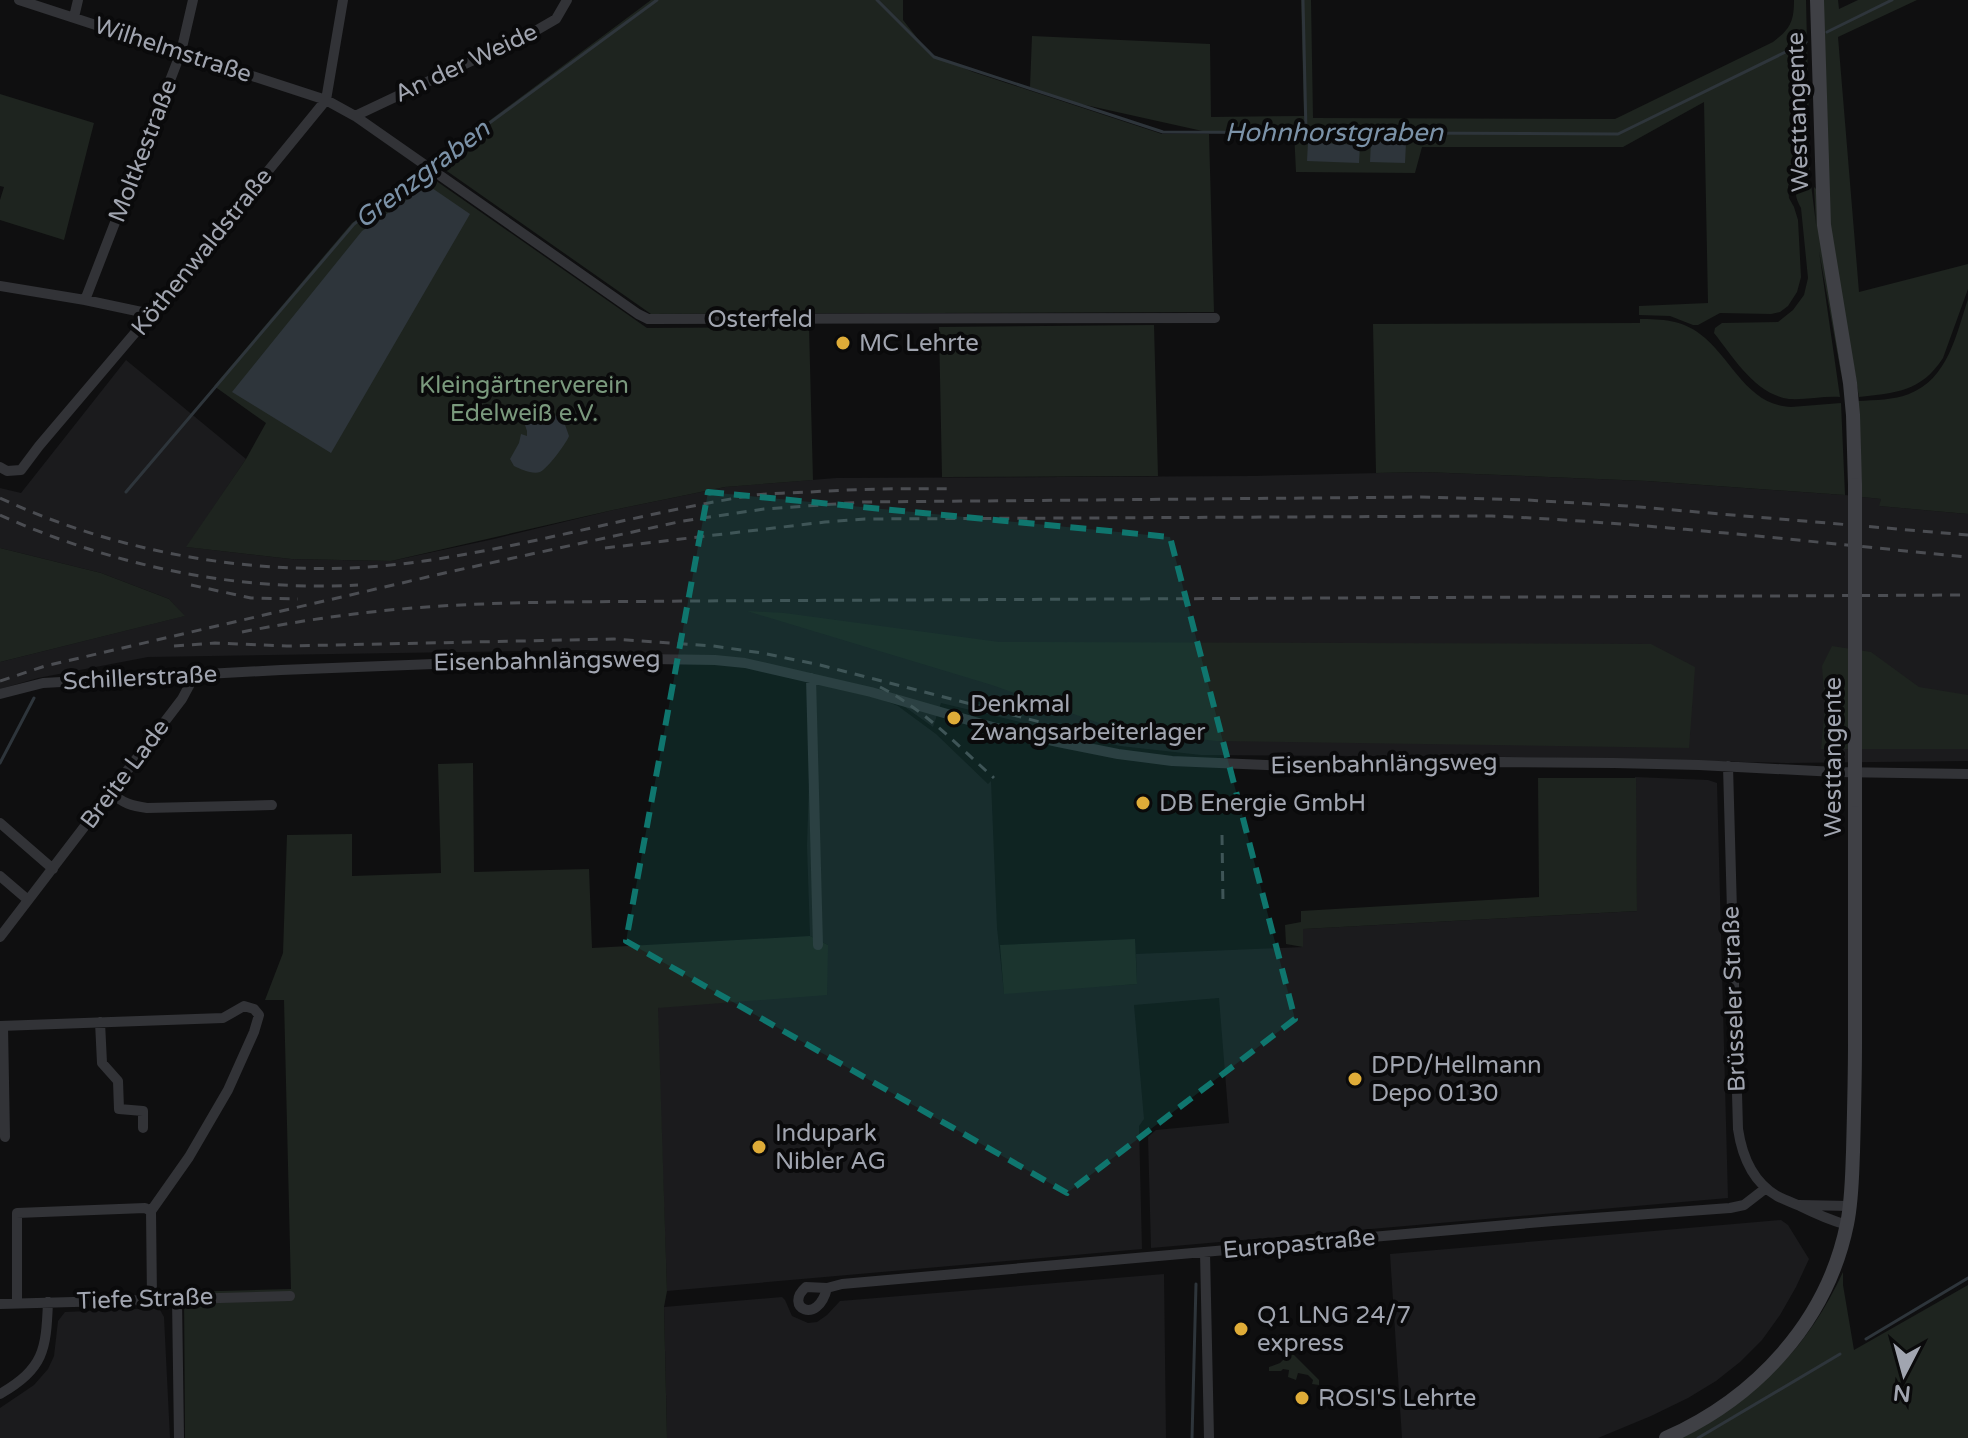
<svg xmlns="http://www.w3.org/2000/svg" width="1968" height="1438" viewBox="0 0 1968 1438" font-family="'Varela Round',sans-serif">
  <rect width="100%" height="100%" fill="#0f0f10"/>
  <!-- built -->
  <path fill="#1b1b1d" d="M126,360l120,99 -59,88 104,12 100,2 103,-22 119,-29 112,-23 111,-9 418,-2 170,-4 223,9 198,14 36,4 -1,7 88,8v247l-182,2 -269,-6 -316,-2 -81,-9 -179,-43 -8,24 -35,-25 -20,-4 20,8 38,28 52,50 3,-3 6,147 7,64 133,-8 -1,-30 167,-7 -1,-18 335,-18 -2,-134 73,3 9,3 11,415 -577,50 -3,-111 8,-7 73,-7 -10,-125 -85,7 10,114 -5,7 3,123 -475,42 -10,-283 171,-63 -18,-9 -3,-90 4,-127 4,-37 -74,-24 -156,-8 -437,7 -110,21 -38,11v-27l184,-46 -15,-17 -68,-26 -101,-25v-60l21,5z
    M1781,1220l7,5 21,34 -13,28 -16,28 -18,25 -22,22 -24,19 -28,17 -37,18 -53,22h-196l-12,-184z
    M1164,1274l2,164h-499l-3,-131 118,-10 3,3 7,16 16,7 9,-1 10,-7 13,-14z
    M159,1308l5,9 6,121h-170v-30l34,-23 14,-16 6,-13 4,-35 7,-9z"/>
  <!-- green -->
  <path fill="#1e241f" d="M651,0h252v20l26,33 44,19 189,62h47l5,178 -563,2 -217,-152z
    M1301,0h10l2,118 302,1 158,-77c17,-13 21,-20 21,-42h12l4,171 -18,8 -4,7 1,12 5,9 4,13 3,57 -4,15 -9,14 -8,6 -9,2 -51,-1 -22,12h-5l-23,-9 -31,-1v-9l69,-3 -4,-201 -81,45h-201l-7,26 -119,-1 -2,-41 -87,1 -135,-30 -42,-15 2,-51 178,8 1,73 93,-1z
    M1821,0h17l1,9 19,-9h59l-79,37 21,255 109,-28v25l-25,69c-22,34 -48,35 -84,39l-31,-181z
    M0,94l94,29 -30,117 -64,-20v-20l4,-13 -4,-1z
    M422,171l225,157 162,-1 4,153 -88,7 -112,23 -222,51 -100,-2 -105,-12 60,-88 20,-36 -52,-37 138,-163z
    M1802,182l9,2 5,40 -2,-37 2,2 26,190 -23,-128 21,146c-17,-1 -34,3 -51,2 -34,-5 -55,-41 -75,-66l1,-5 7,-5 56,-1 15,-12 11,-15 4,-17 -7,-70c-5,-9 -9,-19 1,-26z
    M1968,299v215l-89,-8 2,-7 -19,-2 -4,-96c17,-1 36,-1 51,-7 39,-15 47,-59 59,-95z
    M1640,319c21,0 42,1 60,15 32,24 46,71 91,73l50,-4 4,92 -198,-14 -223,-9 -48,1 -3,-149 267,-1z
    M1154,325l4,151 -216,1 -3,-150z
    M0,548l101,25 68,26 16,17 -185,46z
    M747,611l37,2 215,29 652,2 44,23 -6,81 -473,-7 -100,-12 -124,-44z
    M1832,646l39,6 48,35 49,8v54h-147l4,-43 -3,-40z
    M473,763l1,109 115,-3 3,79 218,-12 18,9 -1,50 -169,13 9,283 -3,16 3,131h-482l-1,-146 107,-3 -7,-289h-19l18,-47 4,-118 65,-1v42l89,-3 -3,-109z
    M1538,778h98l1,133 -334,18v18l-17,-3 -1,-19 16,-3v-11l238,-14z
    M1135,939l2,45 -133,10 -4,-49z
    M1843,1272v13l11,65 114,-65v153h-293c22,-13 48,-25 69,-41 44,-32 76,-75 99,-125z
    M1291,1352l28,28v5l-7,-1 1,-4 -5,-5 -10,-2 -2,7 -8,-3 1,-7 -6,-1 -2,2h-12v-4l11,-4z"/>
  <!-- water -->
  <path fill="#2e353b" d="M1371,141l35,2 -1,20 -35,-1z
    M1308,142l52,3 -1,18 -52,-2z
    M432,188l38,26 -139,239 -99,-61 130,-161 60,-42 5,2z
    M538,409l12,1 4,5 9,4 6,17c-3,8 -22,33 -29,36 -7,3 -20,-3 -26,-6l-4,-7 9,-16 2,-9 6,2v-5l-2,-6 4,-8z"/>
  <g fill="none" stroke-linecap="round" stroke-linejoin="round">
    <!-- stream -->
    <path stroke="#2e353b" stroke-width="3" d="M877,0l57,57 229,75 455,2 188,-92
      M1303,0l3,132
      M1827,32l65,-32
      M431,166l226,-166
      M126,492l228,-268 71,-53
      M0,763l34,-65
      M1866,1339l102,-61
      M1192,1438l4,-154
      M1698,1438l142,-84"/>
    <!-- minor -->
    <path stroke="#323337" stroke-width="10" d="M19,0l307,100 29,16 283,198 10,5 567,-1
      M74,17l4,-17
      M355,116l182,-86 19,-11 11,-19
      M0,286l85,14 66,14
      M85,300l96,-248 12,-52
      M0,467l7,4 14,-1 18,-24 112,-132 175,-214 17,-100
      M811,678l7,267
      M0,694l43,-11 238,-13 306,-12 128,2 30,3 126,29 125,36 62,14 60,12 54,7 117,5 212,-4 113,1 85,2 137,7 132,2
      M1728,766l10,363c4,27 15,53 39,67 8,4 16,7 23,10 16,8 30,14 47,19
      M112,793c10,10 20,13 35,15l125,-3
      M0,823l53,46
      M0,876l28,24
      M0,937l182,-238 7,-13 1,-11
      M100,1022l2,41 16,18 1,28 24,2v17
      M0,1026l223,-8 21,-12 10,3 5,6 -5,17 -26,58 -39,67 -38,54 1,88
      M3,1026l2,111
      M1799,1205l51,1
      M1205,1252l4,186
      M827,1288c-9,38 -44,19 -21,-1l21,1 15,-4 711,-63 177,-13 14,-3 22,-17
      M177,1298l2,140
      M17,1303v-90l128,-5 6,3
      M0,1304l290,-8
      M0,1394c44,-26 46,-43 48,-92"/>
    <!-- secondary -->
    <path stroke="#3f4045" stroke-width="14" d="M1817,0l7,225 26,158 3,32 2,70
      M1666,1438c90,-40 161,-116 181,-214 5,-24 5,-48 6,-72 1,-37 2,-73 2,-109 0,-81 0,-162 0,-243"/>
    <!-- rail -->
    <path stroke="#4b4d52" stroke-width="3" stroke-dasharray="10 8" stroke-linecap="butt" d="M0,498c128,60 284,84 424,63 111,-16 220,-49 331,-66 18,-2 37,-2 55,-3 48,-3 96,-4 144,-3
      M0,515c111,50 236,77 358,70
      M605,548l220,-26 40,-3 627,-3c159,7 318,26 476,41
      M191,585l60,13 47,1
      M242,632c66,-13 132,-22 199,-26 83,-5 166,-4 249,-5l1278,-6
      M174,646l41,-3 72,3 327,-7 99,7 49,7 58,12 220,57
      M0,681l45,-15 404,-94 234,-51 81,-12 99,-7 558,-5 106,3 100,6 341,29
      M880,687c45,23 77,58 114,91
      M1222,835l1,68"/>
    <!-- secondary-bridge -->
    <path stroke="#3f4045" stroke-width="14" d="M1855,800v-315"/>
  </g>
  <!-- marked area -->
  <path fill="#0f766e" fill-opacity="0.2" stroke="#0f766e" stroke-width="6" stroke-dasharray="16 10" stroke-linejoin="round" d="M708,492l462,45 125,482 -228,174 -441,-252z"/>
  <!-- markers -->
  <g fill="#dfac38" stroke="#0a0a0b" stroke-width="3">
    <circle cx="843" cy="343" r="8"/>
    <circle cx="954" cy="718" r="8"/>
    <circle cx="1143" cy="803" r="8"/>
    <circle cx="1355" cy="1079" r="8"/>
    <circle cx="759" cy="1147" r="8"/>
    <circle cx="1241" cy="1329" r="8"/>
    <circle cx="1302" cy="1398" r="8"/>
  </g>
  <g text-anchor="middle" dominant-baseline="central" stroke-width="8" stroke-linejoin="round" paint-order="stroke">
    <!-- street labels -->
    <g font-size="24" fill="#a1a5b0" stroke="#0a0a0b">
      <text transform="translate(173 50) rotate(18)">Wilhelmstraße</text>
      <text transform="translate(466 63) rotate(-25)">An der Weide</text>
      <text transform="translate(1798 112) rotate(-92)">Westtangente</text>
      <text transform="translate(143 151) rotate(-69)">Moltkestraße</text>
      <text transform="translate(202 252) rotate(-51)">Köthenwaldstraße</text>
      <text x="760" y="319">Osterfeld</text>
      <text transform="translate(547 661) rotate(-1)">Eisenbahnlängsweg</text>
      <text transform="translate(140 678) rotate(-3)">Schillerstraße</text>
      <text transform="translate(1833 757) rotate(-90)">Westtangente</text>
      <text transform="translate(1384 764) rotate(-1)">Eisenbahnlängsweg</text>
      <text transform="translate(125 774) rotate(-53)">Breite Lade</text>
      <text transform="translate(1734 999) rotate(-92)">Brüsseler Straße</text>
      <text transform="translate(1299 1244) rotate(-5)">Europastraße</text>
      <text transform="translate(145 1299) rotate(-2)">Tiefe Straße</text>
    </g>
    <!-- poi labels -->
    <g font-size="24" fill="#a1a5b0" stroke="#0a0a0b" text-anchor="start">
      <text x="859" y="343">MC Lehrte</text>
      <text x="970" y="704">Denkmal<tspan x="970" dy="28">Zwangsarbeiterlager</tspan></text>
      <text x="1159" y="803">DB Energie GmbH</text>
      <text x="1371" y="1065">DPD/Hellmann<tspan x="1371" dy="28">Depo 0130</tspan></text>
      <text x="775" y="1133">Indupark<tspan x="775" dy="28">Nibler AG</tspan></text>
      <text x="1257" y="1315">Q1 LNG 24/7<tspan x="1257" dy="28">express</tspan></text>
      <text x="1318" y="1398">ROSI'S Lehrte</text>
    </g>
    <!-- park labels -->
    <g font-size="24" fill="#7a997d" stroke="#0a0a0b">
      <text x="524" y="385">Kleingärtnerverein<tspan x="524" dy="28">Edelweiß e.V.</tspan></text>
    </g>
    <!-- water labels -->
    <g font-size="26" font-style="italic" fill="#7b92a8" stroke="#0a0a0b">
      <text x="1334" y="132">Hohnhorstgraben</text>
      <text transform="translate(422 174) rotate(-37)">Grenzgraben</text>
    </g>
  </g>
  <!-- north arrow -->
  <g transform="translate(1904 1374) rotate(186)" stroke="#0a0a0b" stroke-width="6" paint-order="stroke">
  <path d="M0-6L14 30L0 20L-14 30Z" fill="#a1a5b0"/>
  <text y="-12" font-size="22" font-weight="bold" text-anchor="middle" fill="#a1a5b0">N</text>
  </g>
</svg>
